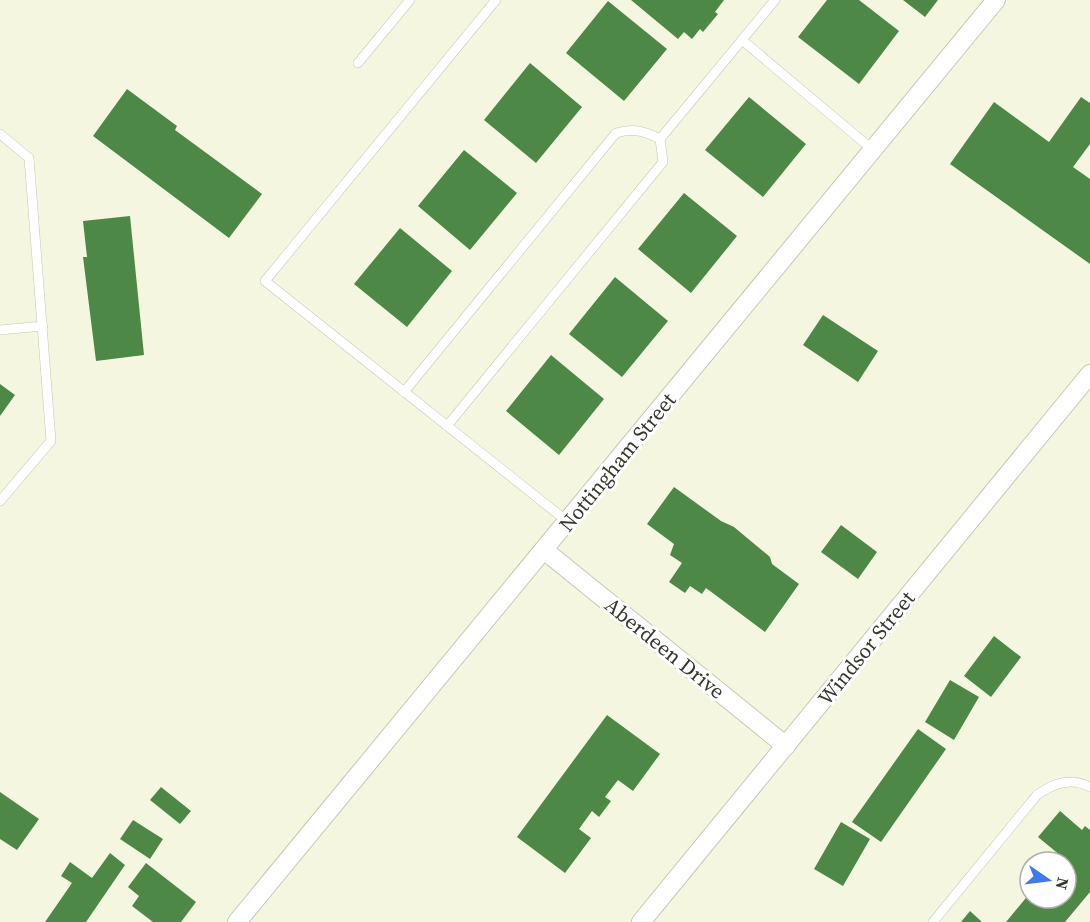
<svg xmlns="http://www.w3.org/2000/svg" width="1090" height="922" viewBox="0 0 1090 922" font-family="'Source Serif 4',serif">
  <rect width="100%" height="100%" fill="#f4f6e0"/>
  <!-- building -->
  <path fill="#4e8847" d="M631,0h93l-9,12 3,2 -15,18 -3,-3 -8,10 -8,-7 -6,7z
    M827,0h32l40,31 -40,53 -61,-47z
    M903,0h35l-13,17z
    M608,1l59,48 -43,52 -58,-48z
    M530,63l52,44 -46,56 -52,-43z
    M127,89l50,37 -2,4 87,64 -33,44 -136,-102z
    M749,97l57,47 -43,53 -58,-47z
    M1081,97l9,6v41l-17,23 17,12v85l-140,-100 44,-62 55,40z
    M464,150l53,43 -47,57 -52,-44z
    M684,193l53,43 -46,57 -53,-44z
    M130,216l14,139 -48,6 -13,-104h4l-4,-36z
    M400,228l52,43 -45,56 -53,-43z
    M615,277l53,44 -46,56 -53,-43z
    M823,315l55,36 -20,31 -55,-37z
    M551,355l53,44 -45,56 -53,-44z
    M0,384l15,11 -15,21z
    M674,487l47,34 13,6 36,30 2,7 27,20 -34,48 -59,-44 -4,6 -12,-8 -5,7 -16,-11 13,-19 -12,-8 4,-11 -27,-20z
    M841,525l36,27 -19,27 -37,-27z
    M994,636l27,21 -30,40 -27,-21z
    M950,680l29,17 -25,43 -29,-18z
    M607,715l53,39 -27,37 -15,-11 -13,17 6,4 -12,16 -7,-6 -13,18 12,9 -26,35 -48,-36z
    M918,729l28,20 -65,93 -29,-20z
    M161,787l30,24 -11,13 -30,-24z
    M0,792l39,27 -22,31 -17,-11z
    M1060,811l22,19 3,-4 5,4v62l-25,30h-59l24,-29v5h36v-36h-11l6,-6 -23,-19z
    M133,820l30,19 -13,20 -30,-20z
    M841,822l29,17 -27,47 -29,-17z
    M110,853l15,12 -39,57h-41l27,-39 -11,-7 9,-14 22,16z
    M146,863l50,39 -15,20h-28l-21,-16 7,-10 -11,-9z
    M970,911l12,11h-21z"/>
  <g fill="none" stroke-linecap="round" stroke-linejoin="round">
    <!-- lane casing -->
    <g stroke="#c6c8b3" stroke-width="10">
      <path id="lane" d="M496,0l-231,281 303,241
        M742,40l131,110
        M358,63l52,-63
        M0,134l29,24 22,283 -51,60
        M660,139l115,-139
        M0,330l43,-4
        M404,392l212,-259c18,-5 28,-2 44,6l3,23 -216,264
        M933,922l104,-127c17,-12 34,-18 53,-8"/>
    </g>
    <!-- street casing -->
    <g stroke="#c6c8b3" stroke-width="20">
      <path id="street" d="M544,550l242,196
        M237,922l759,-922
        M641,922l449,-548"/>
    </g>
    <!-- lane -->
    <use href="#lane" stroke="#fff" stroke-width="9"/>
    <!-- street -->
    <use href="#street" stroke="#fff" stroke-width="18"/>
  </g>
  <g text-anchor="middle" dominant-baseline="central" stroke-width="6" stroke-linejoin="round" paint-order="stroke">
    <!-- street labels -->
    <g font-size="21" fill="#36372e" stroke="#fff">
      <text transform="translate(617 462) rotate(-51)">Nottingham Street</text>
      <text transform="translate(665 648) rotate(39)">Aberdeen Drive</text>
      <text transform="translate(866 648) rotate(-51)">Windsor Street</text>
    </g>
  </g>
  <!-- north arrow -->
  <g transform="translate(1048 880) rotate(104)"><circle r="28" fill="#ffffff" stroke="#afafab" stroke-width="1.5"/>
  <path d="M0-4.5L10 22L0 15L-10 22Z" fill="#3c7be9"/>
  <text y="-9" font-size="16" font-weight="bold" text-anchor="middle" fill="#36372e">N</text>
  </g>
</svg>
